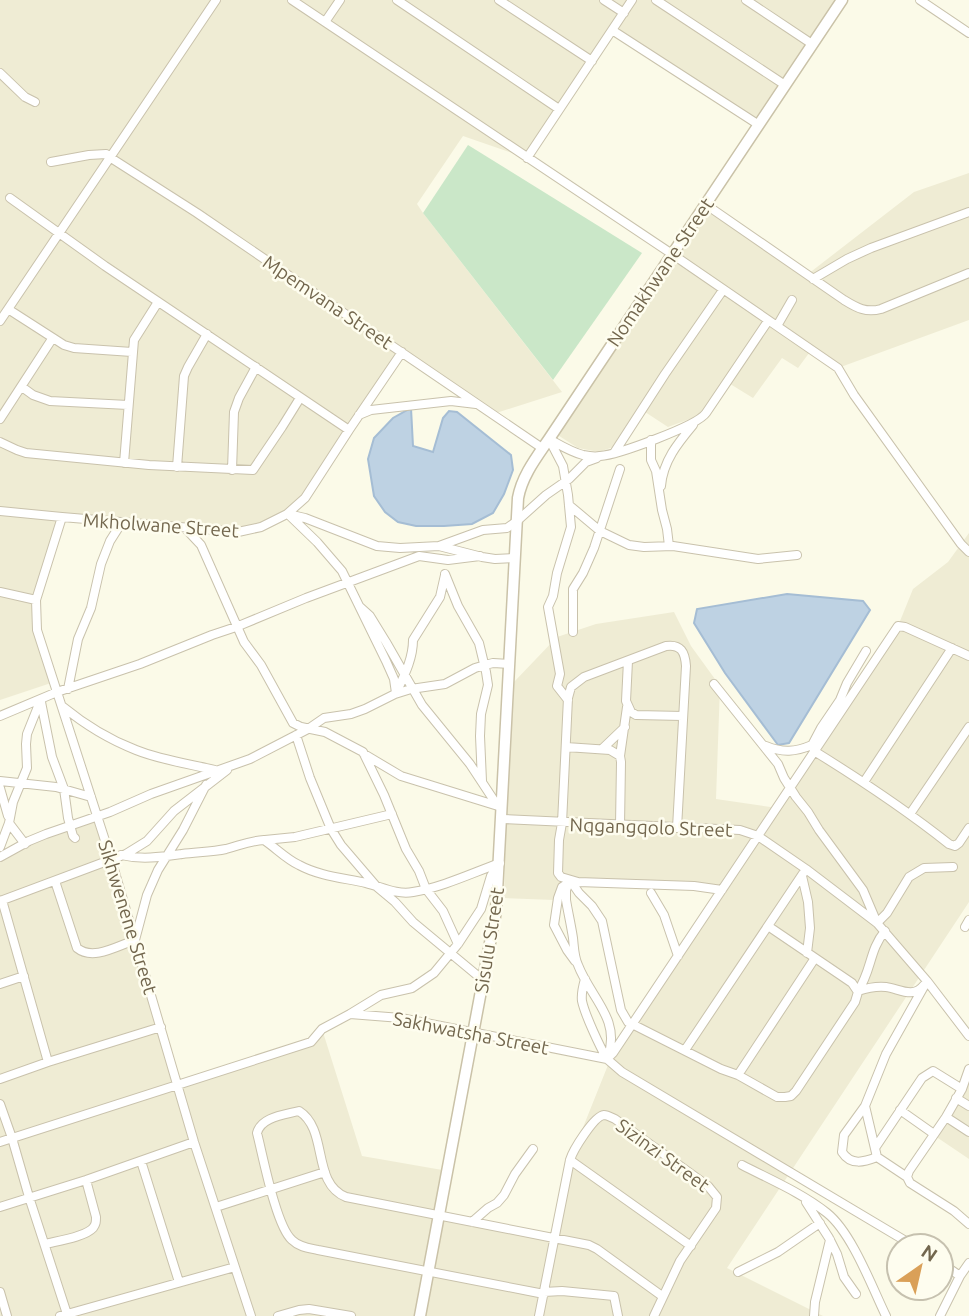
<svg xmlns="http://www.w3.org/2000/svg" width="969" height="1316" viewBox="0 0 969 1316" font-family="Ubuntu,sans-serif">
  <rect width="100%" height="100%" fill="#fbfae8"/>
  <!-- residential -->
  <path fill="#efecd4" d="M0,0h842l-83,125 -146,-94 -86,127 -64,-22 -46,68 6,9 139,179 -69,22 -91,-62 -97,146 -18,16 -38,17 -187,-13 -26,82 1,30 17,52 -54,18z
    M969,173v147l-131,48 -26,-19 -14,19 -16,-10 -29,40 -26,-16 -21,31 -38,14 -26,-17 -23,35 -20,7 -21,-4 -25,-16 152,-228 103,70 106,-82z
    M969,533v369l-242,366 96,48h-823v-461l98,-36 79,265 134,-42 11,-13 40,127 86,15 -9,44 115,22 16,-77 38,-95 113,-175 -162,-6 -5,16 -50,-2 2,-79 8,-137 43,-45 39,-13 78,-12 17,34 29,40 -4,113 61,9 121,-182 15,-37 35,-27z
    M969,1076v83l-34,-23z"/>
  <!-- green -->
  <path fill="#cae7c8" d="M468,145l174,108 -89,127 -130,-167z"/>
  <!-- water -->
  <path fill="#bed2e3" stroke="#a5bdd4" stroke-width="2" d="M411,408l2,38 20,6 10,-34 6,-7 8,1 54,43 2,15 -9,24 -11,19 -21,11 -28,2h-28l-18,-4 -13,-10 -11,-16 -6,-37 6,-21 19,-20z
    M787,594l76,7 7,9 -81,133 -11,2 -53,-72 -31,-50 3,-14z"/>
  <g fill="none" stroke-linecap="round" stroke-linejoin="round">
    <!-- street casing -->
    <g stroke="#c9c2ac" stroke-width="10">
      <path id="street" d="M292,0l380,254 166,114 16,27 107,149 8,8
        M397,0l162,109
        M499,0l93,61
        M604,0l20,13
        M656,0l129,85
        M746,0l66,44
        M920,0l49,33
        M325,22l15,-22
        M612,30l147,95
        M0,73l25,24 10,5
        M111,158l86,55 345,235
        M527,158l105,-158
        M51,162l38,-7 17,-1
        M10,198l95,68 244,164
        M705,204l139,96c13,8 22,13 37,9l88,-36
        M813,279l34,-20 24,-11 98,-36
        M8,309l56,36 10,3 58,4
        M0,321l216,-321
        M777,326l15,-26
        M22,387l11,8 17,6 78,4
        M359,415l12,-5 80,-9 25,3
        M0,419l52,-80
        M549,439c11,6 22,13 34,16 5,1 12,2 17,1 17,-1 97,-30 106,-43l62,-92
        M549,439l14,27 5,29 3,32 -14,46 -4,23 -5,11 12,67 -3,12 11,14
        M651,440v20l5,11 6,39 5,19 2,17
        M0,442l17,8 9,3 123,12 104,5 29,-43 18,-29
        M614,453l51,-79 58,-84
        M124,463l10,-123 24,-38
        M177,467l7,-91 4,-9 19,-33
        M232,470l2,-58 5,-14 17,-31
        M661,486c2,-25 17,-43 32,-61
        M569,505l31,26 29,14 15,2 29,-1 85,13 39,-4
        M0,511l62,6 176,15 23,-5 26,-13 18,-16 44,-68 53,-78
        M288,514l17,4 72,28 23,2 39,-2 43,11 13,2 20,-1
        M290,516l27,26 25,29 44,90 8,18 2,14
        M62,517l-26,83 1,30 74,229 83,283 57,174
        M185,528l16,17 43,97 17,23 32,58 8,4 24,5 38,20 21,43 22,54 13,22 7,18 17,22 15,33
        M439,546l44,-16 24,-2 10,-7 29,-26 23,-16 17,-17 11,-4
        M445,574l13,32 21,37 7,29 2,13 -7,29 -1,22 2,45
        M0,592l36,8
        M360,607l10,9 16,26 36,63 48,59 27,41
        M573,632v-43l10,-16 11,-25 26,-79
        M628,661l-2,40 5,11 5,3 47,1
        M714,684l64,80 6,14 12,19 12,15 11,18 44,60 14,33 10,-10 22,-36 15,-9 29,-1
        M68,689l10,-50 13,-31 10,-44 9,-23 12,-19
        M396,693c8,-17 17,-34 17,-53l27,-43 5,-22
        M41,702l11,55 12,32 4,29 5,18 2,2
        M62,706c22,18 48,34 74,44 25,10 53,14 79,20
        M0,716l57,-24 83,-28 72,-29 24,-8 70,-29 113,-42 29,4 32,-4
        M296,735l14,43 21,51 10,16 36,42 18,15 18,20 71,59
        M766,746c17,7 29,6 46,-1l9,-17 19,-28 7,-17 19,-32
        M566,747l44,3 10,6 1,6 -1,63
        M602,749l23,-22
        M814,751c47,29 92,59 135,93l6,2 4,-3 10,-15
        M364,754l37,22 97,30
        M620,756l7,-49
        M0,781l56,6 35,10
        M864,782l88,-134
        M0,788l8,28
        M910,814l59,-87
        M502,819l238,11 18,6 48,33 71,54 50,58 42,55
        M9,823l16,21
        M677,828l9,-162c-1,-14 -5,-22 -20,-20l-82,31 -13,10 -3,11 -6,125 -3,17 -1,33 3,4 17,5 116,4 28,4
        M265,840l30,-3 97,-23
        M0,847l9,-24 4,-21 14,-34 -1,-24 1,-10 14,-35
        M121,855c21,5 40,2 61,-1 15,-2 30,-2 44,-5 15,-4 23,-8 38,-9 12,8 22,19 35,25 20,11 45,13 67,18 16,4 31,12 47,9 30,-5 59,-19 87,-29
        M0,857l29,-16 17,-7 64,-22 41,-18 99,-35 58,-30 16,-11 27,-4 14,-5 30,-15 16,-5 34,-5 30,-16 10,-3 8,-2 17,1
        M802,876l6,26 2,26 -3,25
        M570,880l9,13 13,13 10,15 19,89 7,12 93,47 17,6 39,22h8l6,-1 5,-5 59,-89 3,-10 -6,-9 -84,-57
        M570,880l-4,10v10c2,12 5,25 7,38 1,9 1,19 5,27 12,32 43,54 30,91
        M55,881l22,67c16,13 40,-2 58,-8l12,-45 11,-25 25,-40 23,-45
        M565,885l-3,2 -4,11 -4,27 13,25 8,11
        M651,893l13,22 14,41
        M2,900l46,162
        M0,901l126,-47 21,-13 27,-30 53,-41
        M965,927l4,-7
        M585,979c-2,7 -4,15 -3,22 3,14 18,46 25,58
        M0,984l24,-8
        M858,991c9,-3 19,-5 28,-4 14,2 27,12 38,-2
        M858,991c14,-21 11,-41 27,-60
        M350,1014l31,-19 31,-7 22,-15 24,-29 23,-35 10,-33 7,-11
        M685,1050l121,-181
        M607,1059l6,-6 285,-427 7,1 64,29
        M969,1069l-7,20 -16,28 -37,54 -2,6 3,6 44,28 15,13
        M738,1075l77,-117
        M0,1079l48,-17 113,-35
        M956,1098l13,8
        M0,1104l12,34 17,59 38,117
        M865,1106l-21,29 -2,17c9,14 22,10 35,5
        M900,1110l34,24
        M946,1117l23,15
        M0,1142l311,-100 11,-13 28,-15 51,4 206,41 15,13 292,174
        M875,1148l47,-70 11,-7 29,18
        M570,1160l121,86
        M141,1161l38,121
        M742,1165c29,15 60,28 85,48 25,20 45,74 59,103
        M907,1177l-30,-20 -12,-51 21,-52 41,-73
        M806,1202l23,36 8,16 7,23 12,17
        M0,1207l86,-27 108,-38
        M216,1207l109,-35
        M472,1222l16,-14 9,-5 7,-8 11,-21 18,-25
        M45,1244c12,-3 40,-7 48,-16 3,-4 3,-6 3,-11l-10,-37
        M941,1263l19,13
        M738,1272l40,-20 42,-29
        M0,1292l7,24
        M544,1292l18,-1 52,5 4,20
        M544,1294l-226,-44c-9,-2 -19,-3 -26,-10 -16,-14 -29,-84 -35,-107 4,-16 27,-18 42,-22 30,19 12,72 47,86l243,48 8,4 65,47
        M60,1316l175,-49
        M278,1316l21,-6 10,-1 42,7
        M539,1316l31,-156c3,-10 24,-44 34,-45 4,0 8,3 11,4l93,67 9,11 -1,11 -36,53 -26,55
        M814,1316l1,-14 15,-62
        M940,1316l20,-40 9,-13"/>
    </g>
    <!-- secondary casing -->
    <g stroke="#cac2a8" stroke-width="13">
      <path id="secondary" d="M420,1316l76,-405 22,-413c4,-22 18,-40 31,-59l293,-439"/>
    </g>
    <!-- street -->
    <use href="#street" stroke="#fff" stroke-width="8"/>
    <!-- secondary -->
    <use href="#secondary" stroke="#fff" stroke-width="10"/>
  </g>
  <g text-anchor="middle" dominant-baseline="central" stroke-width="5" stroke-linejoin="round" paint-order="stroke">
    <!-- street labels -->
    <g font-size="19" fill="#73674e" stroke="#fefdef">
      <text transform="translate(660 272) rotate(-56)">Nomakhwane Street</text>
      <text transform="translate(328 302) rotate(34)">Mpemvana Street</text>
      <text transform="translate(161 525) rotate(4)">Mkholwane Street</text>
      <text transform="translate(651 827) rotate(2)">Nqgangqolo Street</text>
      <text transform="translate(128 917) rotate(73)">Sikhwenene Street</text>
      <text transform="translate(489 940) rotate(-81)">Sisulu Street</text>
      <text transform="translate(471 1033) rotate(11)">Sakhwatsha Street</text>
      <text transform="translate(663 1155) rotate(36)">Sizinzi Street</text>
    </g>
  </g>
  <!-- north arrow -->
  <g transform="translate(920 1267) rotate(34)"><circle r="33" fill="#fefdef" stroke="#c6c1af" stroke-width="2"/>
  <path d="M0-5L12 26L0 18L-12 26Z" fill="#daa058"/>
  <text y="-10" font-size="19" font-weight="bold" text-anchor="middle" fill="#73674e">N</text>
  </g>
</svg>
